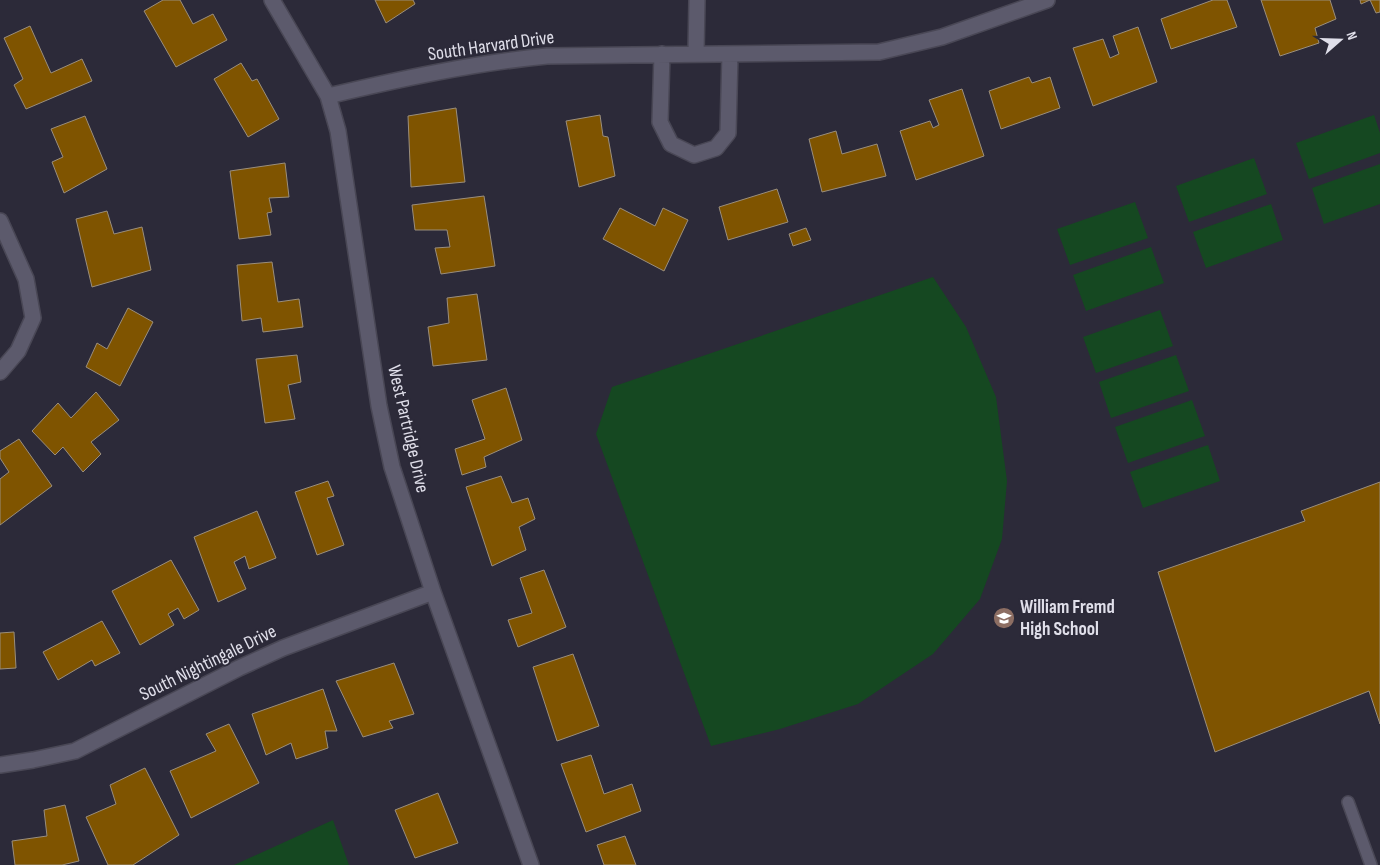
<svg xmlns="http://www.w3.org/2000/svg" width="1380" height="865" viewBox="0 0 1380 865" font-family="'Sofia Sans Condensed',sans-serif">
  <rect width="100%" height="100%" fill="#2c2a39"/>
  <!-- green -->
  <path fill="#154821" d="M1374,115l6,18v20l-71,26 -13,-36z
    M1254,158l13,36 -78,28 -13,-36z
    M1380,164v40l-56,20 -12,-36z
    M1135,202l13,36 -78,27 -13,-36z
    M1271,204l12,36 -77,28 -13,-36z
    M1151,247l13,36 -78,28 -13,-36z
    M933,277l33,50 30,70 11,84 -5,58 -22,60 -47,55 -75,50 -78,25 -69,17 -115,-312 16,-47z
    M1160,310l13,36 -77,27 -13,-36z
    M1176,355l13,36 -78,27 -12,-36z
    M1192,400l13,36 -77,27 -13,-36z
    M1208,445l12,36 -77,27 -13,-36z
    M333,820l16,45h-115z"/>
  <!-- building -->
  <path fill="#7f5400" stroke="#9a8e7d" d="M163,0h17l13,24 20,-10 14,26 -51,27 -32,-56z
    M375,0h38l2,4 -29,19z
    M1213,0h14l10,27 -66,22 -10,-30z
    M1261,0h69l6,19 -21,9 4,15 -39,13z
    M1360,0h20v12l-4,1 -6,-13 -9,4z
    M30,26l21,47 31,-14 10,22 -66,28 -12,-24 9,-6 -19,-41z
    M1138,27l19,55 -64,24 -20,-58 30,-9 7,19 9,-4 -6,-18z
    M241,63l11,18 5,-2 22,40 -31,18 -34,-58z
    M1029,77l3,6 18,-6 10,31 -59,21 -12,-38z
    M962,89l22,67 -68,24 -16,-49 30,-10 3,7 6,-3 -10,-25z
    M456,108l9,74 -54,5 -3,-71z
    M600,115l3,21 5,1 7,39 -36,11 -13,-66z
    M85,116l22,53 -43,24 -12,-31 11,-5 -12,-28z
    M836,131l6,23 35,-10 9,32 -64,16 -13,-53z
    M285,163l4,34 -20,1 3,14 -5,1 4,22 -32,4 -9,-68z
    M777,189l11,33 -60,18 -9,-33z
    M484,196l11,70 -54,8 -6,-26 15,-1 -3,-17h-32l-3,-25z
    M620,208l35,18 8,-18 25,12 -24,51 -61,-32z
    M107,211l7,23 28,-7 9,43 -59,17 -16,-68z
    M806,228l5,12 -18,6 -4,-12z
    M272,262l6,40 21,-3 4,28 -40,5 -2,-14 -19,3 -5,-56z
    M477,294l10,66 -54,6 -5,-39 21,-4 -2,-25z
    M128,308l25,14 -33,64 -34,-19 11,-24 10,6z
    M297,355l4,27 -13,3 7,34 -30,4 -9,-64z
    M506,388l16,52 -38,17 2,10 -24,8 -7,-26 30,-10 -13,-39z
    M96,392l23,28 -28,22 10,12 -18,18 -20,-25 -8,8 -23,-24 26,-28 13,15z
    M19,439l33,47 -52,39v-46l9,-7 -9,-14v-7z
    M501,476l11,27 16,-5 7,21 -16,8 7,23 -34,16 -26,-79z
    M328,481l6,15 -7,2 17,47 -27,10 -22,-63z
    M1380,482v242l-11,-33 -154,61 -57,-180 147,-51 -4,-10z
    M257,511l19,47 -27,11 -4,-13 -11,6 12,27 -28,13 -24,-65z
    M171,560l28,50 -15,9 -6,-11 -10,6 6,11 -34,20 -28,-54z
    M544,570l22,57 -48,20 -10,-27 24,-7 -12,-35z
    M102,621l18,32 -25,13 -3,-6 -34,20 -15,-28z
    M14,632l2,36 -16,1v-36z
    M573,654l26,72 -42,15 -24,-74z
    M394,663l20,51 -25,7 4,7 -30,9 -27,-56z
    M323,689l14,42h-12l3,17 -32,11 -5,-16 -25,12 -14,-41z
    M229,724l30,59 -68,35 -21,-47 46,-20 -10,-17z
    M591,755l13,39 28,-10 9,27 -55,21 -25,-68z
    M145,768l34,67 -46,30h-25l-22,-48 30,-13 -6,-19z
    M438,793l20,50 -43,15 -20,-48z
    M65,805l14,56 -17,4h-47l-3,-24 35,-5 -3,-26z
    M625,836l11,29h-32l-7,-20z"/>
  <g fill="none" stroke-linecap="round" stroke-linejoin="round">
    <!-- lane casing -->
    <g stroke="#494755" stroke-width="14">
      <path id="lane" d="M1348,802l23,63"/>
    </g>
    <!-- street casing -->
    <g stroke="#494755" stroke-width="18">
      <path id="street" d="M272,0l56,96 10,35 41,275 13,61 41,125 98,273
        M696,53l1,-53
        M662,54l-2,68 11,22 23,11 22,-7 12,-15 2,-79
        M328,96c72,-17 146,-33 219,-40l332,-4 63,-15 105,-37
        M0,221l26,58 7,39 -15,33 -18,21
        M0,765l33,-5 42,-9 164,-83 44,-20 150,-56"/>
    </g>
    <!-- lane -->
    <use href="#lane" stroke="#5c5a6c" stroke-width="11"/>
    <!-- street -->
    <use href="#street" stroke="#5c5a6c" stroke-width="15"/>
  </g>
  <!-- icons -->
  <defs>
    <g id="school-disc" transform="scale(1.125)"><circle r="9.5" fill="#8d6e63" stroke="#2c2a39"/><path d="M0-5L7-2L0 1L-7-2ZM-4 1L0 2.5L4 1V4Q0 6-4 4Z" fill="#fff"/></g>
  </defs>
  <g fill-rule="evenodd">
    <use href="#school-disc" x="1004" y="618"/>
  </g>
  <g text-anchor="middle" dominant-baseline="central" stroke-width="4" stroke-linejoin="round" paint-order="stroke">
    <!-- street labels -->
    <g font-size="19" fill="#e0dfea" stroke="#2c2a39">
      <text transform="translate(491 46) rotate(-8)">South Harvard Drive</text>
      <text transform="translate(408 429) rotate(77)">West Partridge Drive</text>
      <text transform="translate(208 663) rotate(-26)">South Nightingale Drive</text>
    </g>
    <!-- poi labels -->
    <g font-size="19" font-weight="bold" fill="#e0dfea" stroke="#2c2a39" text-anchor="start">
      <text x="1020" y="607">William Fremd<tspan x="1020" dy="22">High School</tspan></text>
    </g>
  </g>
  <!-- north arrow -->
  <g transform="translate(1340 40) rotate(70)" stroke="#2c2a39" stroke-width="4" paint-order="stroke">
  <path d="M0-4L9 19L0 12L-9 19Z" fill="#e0dfea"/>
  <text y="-8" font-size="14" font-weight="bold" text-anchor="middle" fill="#e0dfea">N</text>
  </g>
</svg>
